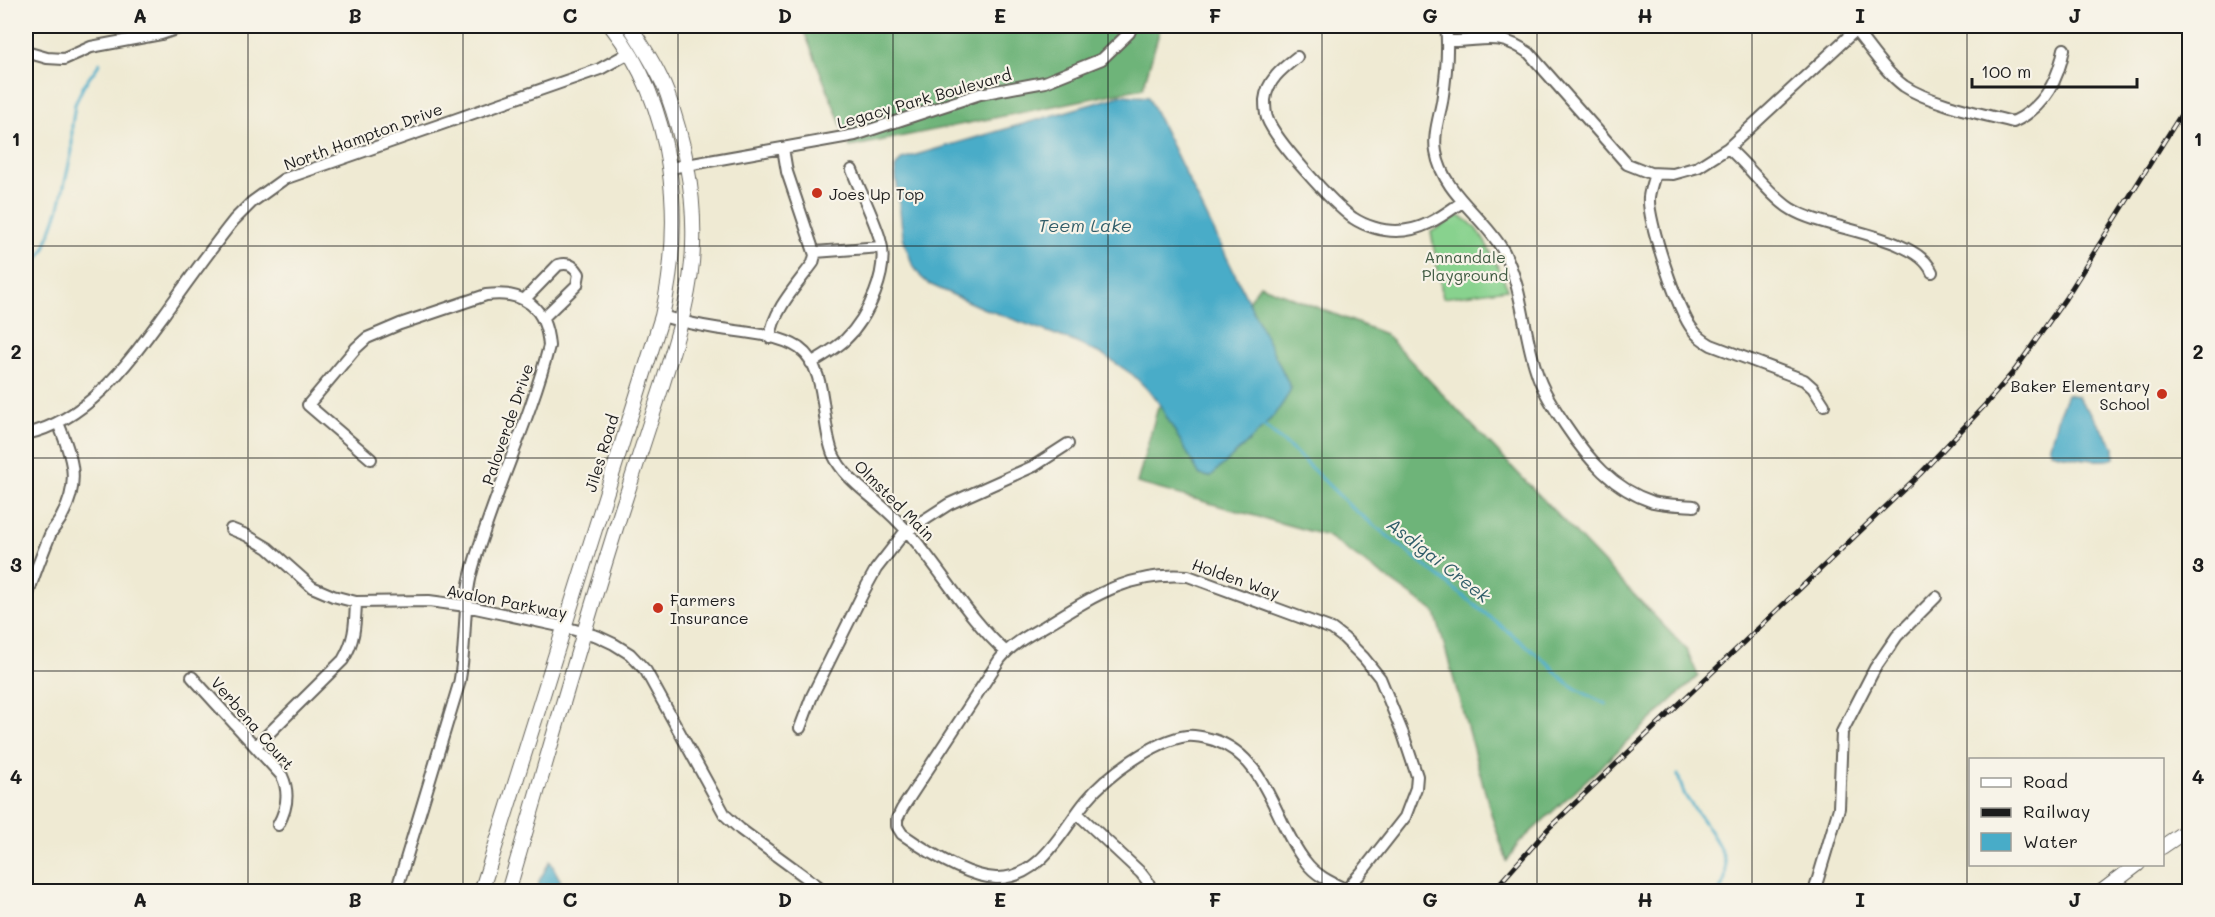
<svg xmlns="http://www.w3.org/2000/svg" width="2215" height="917" viewBox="0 0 2215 917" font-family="Mali,sans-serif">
  <rect width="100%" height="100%" fill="#f7f3e8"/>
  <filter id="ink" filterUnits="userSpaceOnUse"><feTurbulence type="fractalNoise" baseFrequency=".0167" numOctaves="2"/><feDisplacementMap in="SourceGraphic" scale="12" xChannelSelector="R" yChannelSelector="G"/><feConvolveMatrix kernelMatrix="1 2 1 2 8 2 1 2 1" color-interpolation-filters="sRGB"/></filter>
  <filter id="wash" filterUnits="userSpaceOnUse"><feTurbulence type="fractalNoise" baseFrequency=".008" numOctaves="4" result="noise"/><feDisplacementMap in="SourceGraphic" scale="24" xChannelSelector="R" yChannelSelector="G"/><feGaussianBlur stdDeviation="1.35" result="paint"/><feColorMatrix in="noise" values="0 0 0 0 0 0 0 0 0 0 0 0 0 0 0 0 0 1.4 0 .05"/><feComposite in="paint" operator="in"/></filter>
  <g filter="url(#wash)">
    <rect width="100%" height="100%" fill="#efead3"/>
    <!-- green -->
    <path fill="#88d28e" stroke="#527755" stroke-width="1.5" d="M1457,216c22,2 42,54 51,73l-65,9 -12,-66z"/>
    <!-- forest -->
    <path fill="#6eb479" stroke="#45684a" stroke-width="1.5" d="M802,26h359l-18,62 -293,59z
      M1260,285l125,49 302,316 11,26 -179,167 -12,18 -15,-44 -57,-205 -108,-76 -190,-53 21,-76 84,-7 -19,-65z"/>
    <!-- water -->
    <path fill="#48acc8" stroke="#326472" stroke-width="1.5" d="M1123,95l25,2 143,291c-12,31 -57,66 -81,89l-10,-2 -45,-78 -22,-22 -28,-19 -35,-16 -88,-32 -53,-24 -8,-7 -9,-13 -9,-27 -8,-69 7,-9z
      M2067,394l10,2 17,22 20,29v11c-10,7 -50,-3 -63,-6l-2,-3 9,-33z
      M550,861l15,28 2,2h-29l1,-10z"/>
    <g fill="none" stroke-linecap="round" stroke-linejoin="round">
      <!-- stream -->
      <path stroke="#48acc8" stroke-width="3" d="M26,278l19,-30 14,-40 13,-57v-26l3,-21 9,-19 16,-22
        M1263,425l33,28 55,54 198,157c18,23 31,27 57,40
        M1678,775c2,7 4,15 8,22 15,23 57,67 32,95"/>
    </g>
  </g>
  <g filter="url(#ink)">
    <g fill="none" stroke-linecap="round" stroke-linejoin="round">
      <!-- street casing -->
      <g stroke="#66645c" stroke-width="14">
        <path id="street" d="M1446,26c3,25 0,51 -4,76 -3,16 -9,33 -6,50 7,42 48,64 68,100 19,37 19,79 32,118 6,20 18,38 30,56 22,33 47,63 87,76 12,3 28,3 41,4
          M1855,30c15,18 30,42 49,56 25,17 78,28 109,36 31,-14 45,-41 51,-73
          M1448,41c35,1 48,-11 81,12l98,111 23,9 23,1 25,-7 30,-19 132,-122
          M26,52l21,6 17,1 27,-12 70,-13 24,-8
          M1297,57c-14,11 -30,23 -32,43 0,5 0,12 2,18 8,22 66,86 86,100 12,8 29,13 43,13 27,0 46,-15 66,-29
          M1728,148c20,17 43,49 63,61 33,21 126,26 141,63
          M670,168l185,-33 125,-41 65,-12 57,-23 27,-26 3,-7
          M1655,174c-2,7 -5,15 -6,23 -2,22 29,115 44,133 5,7 11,11 18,15l93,35 9,8 11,17
          M815,252l66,-5
          M525,299l33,-34c10,-3 16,0 21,9l-2,11 -34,33
          M662,316c17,5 35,9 53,12 25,4 63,6 84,20 30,21 21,75 34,106 10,23 35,39 53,56 47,42 73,100 120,142
          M770,338c3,-28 27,-53 43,-75l2,-8 -28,-83 -4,-24
          M811,363c12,-7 24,-14 34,-23 23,-22 45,-70 35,-101 -7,-23 -19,-46 -28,-69
          M26,434c63,-14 103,-72 139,-121 23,-32 45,-63 69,-93l18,-18 32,-23 316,-110 29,-16
          M371,459l-63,-54 48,-57 11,-10 33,-14 86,-29c38,-5 60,12 63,51 -19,75 -55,146 -76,221 -11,38 -6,79 -14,117l-63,208
          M231,529l15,6 22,13 44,39 21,9 23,6 73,-1 37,5 98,21 33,9 17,8 16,10 16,17 79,144 15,14 86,63
          M26,601c6,-22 15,-44 24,-66 3,-7 9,-12 12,-19 19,-34 10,-60 -4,-93
          M192,677l90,99c8,17 5,33 -4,49
          M800,728l12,-32 53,-107 11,-20 28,-36 45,-29 85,-38 34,-22
          M256,746l87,-86c12,-20 12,-35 13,-58
          M1078,814l63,59 7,9 4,10
          M621,892h25
          M1344,892l17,-19 44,-56 11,-29 1,-12 -14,-42 -23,-56 -16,-20 -20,-20 -12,-9 -144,-53c-58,-5 -96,21 -143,50 -16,9 -33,18 -45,33l-98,150 -5,10v7l5,8c23,16 65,43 94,44 45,1 66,-48 90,-77 20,-25 69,-61 101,-65 9,-1 19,2 27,4 53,17 60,82 91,121 10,14 25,21 40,28
          M1814,892l25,-84 3,-76 33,-64 22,-32 39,-39"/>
      </g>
      <!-- secondary casing -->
      <g stroke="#66645c" stroke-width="16">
        <path id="secondary" d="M2162,847l28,-19
          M481,892l181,-576c22,-97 13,-209 -51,-290
          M508,892c37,-127 73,-254 113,-380 14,-42 27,-84 41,-126 14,-46 30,-92 31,-141 2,-51 -9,-105 -26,-152 -9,-24 -24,-46 -37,-67
          M2101,892l37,-28"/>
      </g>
      <!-- street -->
      <use href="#street" stroke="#fff" stroke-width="10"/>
      <!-- secondary -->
      <use href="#secondary" stroke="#fff" stroke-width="14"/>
      <!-- rail casing -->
      <g stroke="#1c1c1c" stroke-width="5">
        <path id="rail" d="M1492,892l57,-64 371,-354 65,-69 30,-35 50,-71 115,-183 10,-12"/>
      </g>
      <!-- rail -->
      <use href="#rail" stroke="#f7f3e8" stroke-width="3" stroke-dasharray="9" stroke-linecap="butt"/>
    </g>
  </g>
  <!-- grid -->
  <path fill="none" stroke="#1c1c1c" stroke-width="1.5" stroke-opacity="0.55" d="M248,26v866M463,26v866M678,26v866M893,26v866M1108,26v866M1322,26v866M1537,26v866M1752,26v866M1967,26v866M26,246h2164M26,458h2164M26,671h2164"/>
  <!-- markers -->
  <g fill="#c8321e" stroke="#f7f3e8" stroke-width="2">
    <circle cx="817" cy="193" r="6"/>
    <circle cx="2162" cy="394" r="6"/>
    <circle cx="658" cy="608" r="6"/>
  </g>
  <g text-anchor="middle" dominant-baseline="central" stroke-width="4.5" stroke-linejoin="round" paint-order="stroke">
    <!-- street labels -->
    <g font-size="16" fill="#1c1c1c" stroke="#f7f3e8">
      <text transform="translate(924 98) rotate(-16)">Legacy Park Boulevard</text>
      <text transform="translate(363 136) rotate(-20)">North Hampton Drive</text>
      <text transform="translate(507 424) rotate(-71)">Paloverde Drive</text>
      <text transform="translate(601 453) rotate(-73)">Jiles Road</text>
      <text transform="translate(895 500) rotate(45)">Olmsted Main</text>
      <text transform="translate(1236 578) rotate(19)">Holden Way</text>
      <text transform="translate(507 601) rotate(11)">Avalon Parkway</text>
      <text transform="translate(253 723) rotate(49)">Verbena Court</text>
    </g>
    <!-- poi labels -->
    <g font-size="16" fill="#1c1c1c" stroke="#f7f3e8" text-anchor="start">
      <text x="829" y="193">Joes Up Top</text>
      <text x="2150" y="385" text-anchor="end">Baker Elementary<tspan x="2150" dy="18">School</tspan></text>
      <text x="670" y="599">Farmers<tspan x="670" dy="18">Insurance</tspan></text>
    </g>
    <!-- park labels -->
    <g font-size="16" fill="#425c44" stroke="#f7f3e8">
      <text x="1465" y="256">Annandale<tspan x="1465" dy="18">Playground</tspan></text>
    </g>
    <!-- water labels -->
    <g font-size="18" font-style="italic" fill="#305d69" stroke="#f7f3e8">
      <text x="1085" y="225">Teem Lake</text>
      <text transform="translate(1439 560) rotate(38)">Asdigai Creek</text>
    </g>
  </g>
  <!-- margin -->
  <rect width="2215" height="917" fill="none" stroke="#f7f3e8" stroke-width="66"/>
  <!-- legend -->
  <rect x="1969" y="758" width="195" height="108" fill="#f7f3e8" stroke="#9f9d96" stroke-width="1.5"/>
  <rect x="1981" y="778" width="30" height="9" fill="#ffffff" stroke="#9f9d96" stroke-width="1.5"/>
  <text x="2023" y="788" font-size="18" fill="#1c1c1c">Road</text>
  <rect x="1981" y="808" width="30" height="9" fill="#1c1c1c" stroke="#9f9d96" stroke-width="1.5"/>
  <text x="2023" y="818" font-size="18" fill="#1c1c1c">Railway</text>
  <rect x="1981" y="833" width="30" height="18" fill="#48acc8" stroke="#9f9d96" stroke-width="1.5"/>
  <text x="2023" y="848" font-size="18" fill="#1c1c1c">Water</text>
  <!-- scale -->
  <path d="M1972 78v9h165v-9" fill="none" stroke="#1c1c1c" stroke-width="3"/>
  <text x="1981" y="78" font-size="18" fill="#1c1c1c" stroke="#f7f3e8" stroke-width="4.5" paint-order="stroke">100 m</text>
  <rect x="33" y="33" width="2149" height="851" fill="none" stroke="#1c1c1c" stroke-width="2"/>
  <g font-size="20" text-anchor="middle" font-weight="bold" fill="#1c1c1c">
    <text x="140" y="23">A</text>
    <text x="355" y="23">B</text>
    <text x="570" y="23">C</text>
    <text x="785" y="23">D</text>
    <text x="1000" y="23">E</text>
    <text x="1215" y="23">F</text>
    <text x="1430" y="23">G</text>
    <text x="1645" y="23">H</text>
    <text x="1860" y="23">I</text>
    <text x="2075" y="23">J</text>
    <text x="16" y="146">1</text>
    <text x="2198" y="146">1</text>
    <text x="16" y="359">2</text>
    <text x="2198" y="359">2</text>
    <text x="16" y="572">3</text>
    <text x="2198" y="572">3</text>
    <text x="16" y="784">4</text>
    <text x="2198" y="784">4</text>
    <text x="140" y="907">A</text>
    <text x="355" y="907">B</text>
    <text x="570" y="907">C</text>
    <text x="785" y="907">D</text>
    <text x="1000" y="907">E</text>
    <text x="1215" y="907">F</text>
    <text x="1430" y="907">G</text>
    <text x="1645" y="907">H</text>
    <text x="1860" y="907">I</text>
    <text x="2075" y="907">J</text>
  </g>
</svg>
